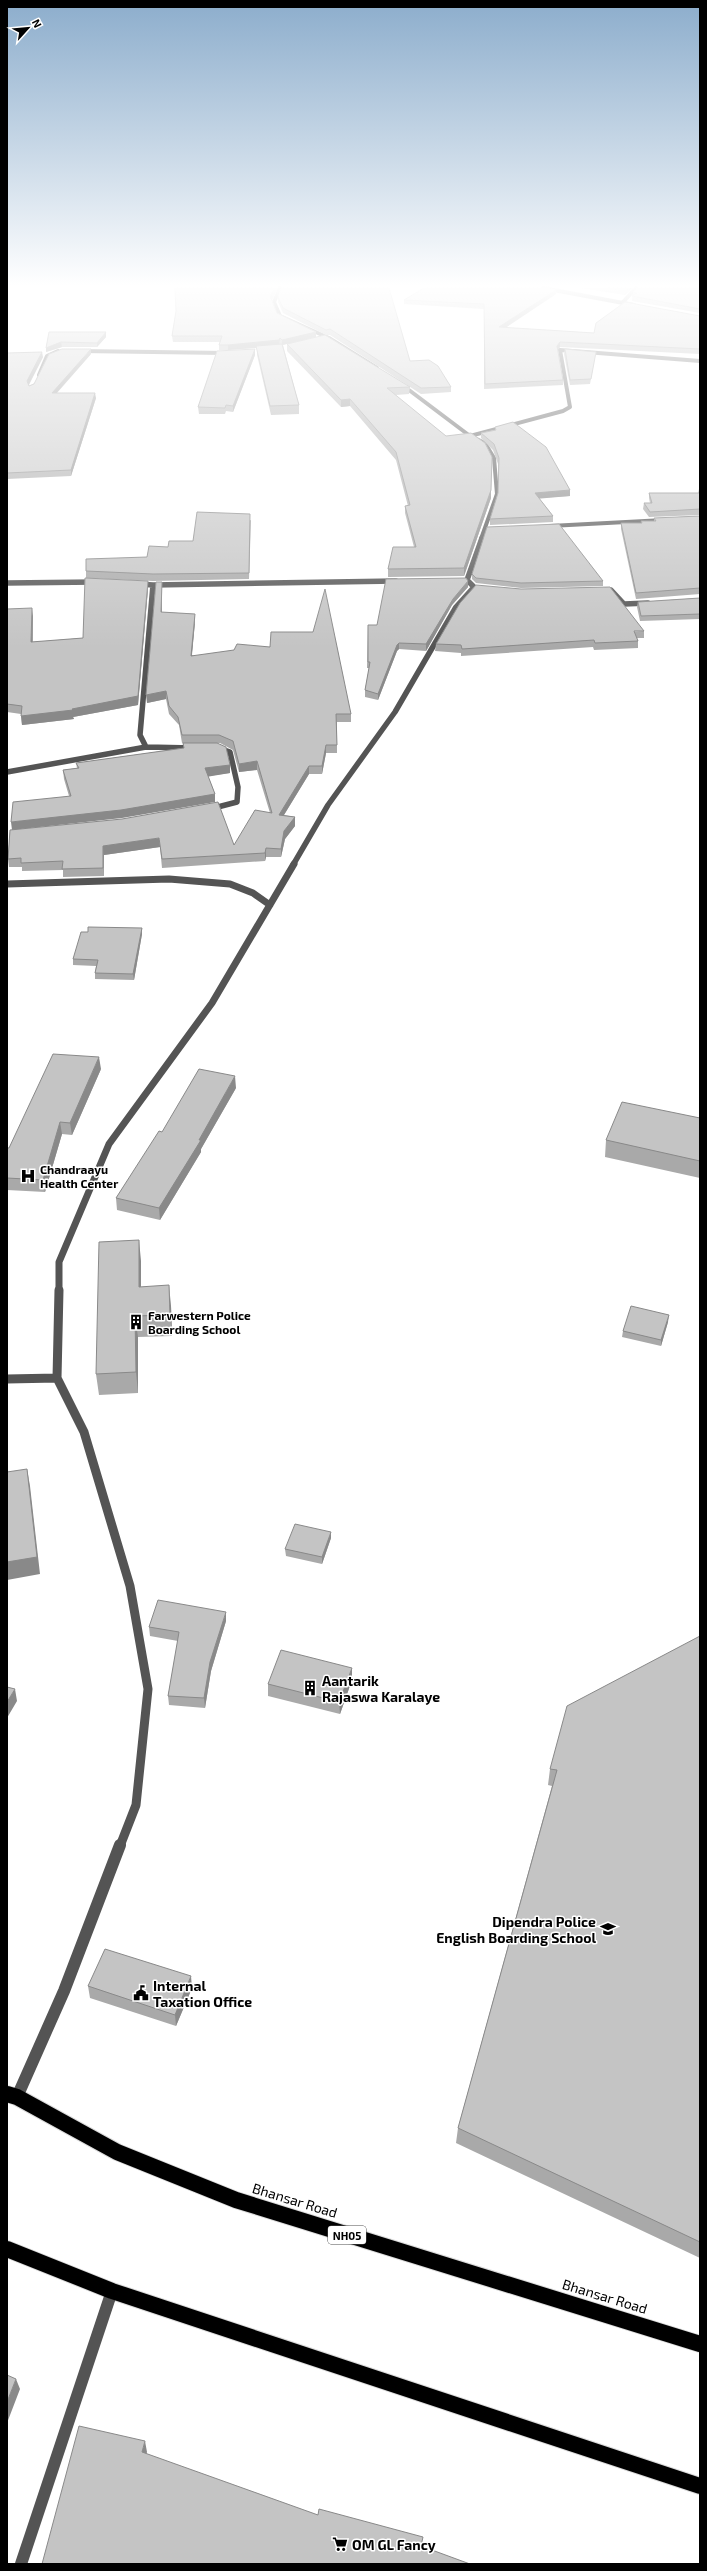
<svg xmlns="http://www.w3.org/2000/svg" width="707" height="2571" viewBox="0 0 707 2571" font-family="'Exo 2',sans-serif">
  <rect width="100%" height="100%" fill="#fff"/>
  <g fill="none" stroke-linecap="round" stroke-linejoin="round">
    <!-- trunk casing -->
    <g stroke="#dbdbdb" stroke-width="18">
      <path id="trunk" d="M7,2094l10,3 100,55 119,48 464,144
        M7,2249l105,42 588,195"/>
    </g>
    <!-- minor-far4 -->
    <path stroke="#545454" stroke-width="4" d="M280,288l-6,14 6,14 49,22 48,30
      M543,288l91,17
      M623,302l13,-14
      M80,351l146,2
      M39,375l8,-19 11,-5
      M401,384l69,52 15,7 9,15 3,36 -16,45
      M470,436l93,-25 7,-4 -10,-57 140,11
      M550,526l114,-6"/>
    <!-- minor-far3 -->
    <path stroke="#545454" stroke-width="5.5" d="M7,583l89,-1
      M138,584l15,1 -13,150 6,12 47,1
      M153,585l243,-4
      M606,590h5l13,14 24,-1
      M7,772l139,-25
      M210,809l27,-7 1,-15 -8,-35 -14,-5
      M293,865l35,-60 67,-93 61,-105 18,-20 -7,-7 15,-42"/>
    <!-- minor-far2 -->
    <path stroke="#545454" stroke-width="7" d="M7,884l162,-5 61,5 23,9 17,12
      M59,1291v-29l50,-118 103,-141 82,-139"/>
    <!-- minor-far1 -->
    <path stroke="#545454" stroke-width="9" d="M59,1290l-2,88 27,54 46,154 18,103 -12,116 -16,41
      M7,1379l50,-1"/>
    <!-- minor -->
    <path stroke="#545454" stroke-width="12" d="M17,2097l47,-106 56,-146
      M21,2564l91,-273"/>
    <!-- trunk -->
    <use href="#trunk" stroke="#000" stroke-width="16"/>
  </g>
  <!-- wall -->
  <path fill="#a9a9a9" d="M175,288h103l-6,12 5,13 39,19v5l-33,8 16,60v9l-28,1 -14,-60v-7l-29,2h-9v-5l1,-3h-47l-1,-6 4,-25z
    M581,288h52l-8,7z
    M700,288v25l-68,-12 1,-9z
    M556,290v4l-51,34 89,5 106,-17v38l-140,-7 -3,2 6,31v5l-79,4v-80l-80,-5v-4z
    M278,297l132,64 41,26v5l-30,2 -91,-59h-4l-43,-22 -5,-11z
    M49,332l57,5 -9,10h-35l-16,5v-4z
    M287,344l123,43 -1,7 -13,1 95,95v8l-27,78 -76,1v-8l26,-22 -9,-34v-7h3l-12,-46 -46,-54 -9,1 -54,-56z
    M255,349v6l-22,57 -7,-1 -1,3h-26l-1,-7z
    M565,349l31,3 -6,32 -20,1 -6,-31z
    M7,353l36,4 -14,28v1l62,-32 -34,39 39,5 -25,78 -64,3z
    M495,427l75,63v6l-31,2 14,18v6l-63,3v-6l8,-26v-29l-5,-14 -12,-12v-5l14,-3z
    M699,489h1v26l-51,2 -6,-8 1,-6h6l-1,-5v-5h49z
    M700,516v78l-64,5 -15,-70v-6h20v-2h13v-3z
    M251,520l-2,59 -96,2 -67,-3v-7l61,-14 21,-10 25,-6z
    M472,574l131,7v5l-82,2 -45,-5 -4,-4z
    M148,581v8l-10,116 -65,12 1,2 -52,6 -1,-11 -14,-2v-103l26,7v26l50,-4z
    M468,581v6l-16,18 -26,46 -27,-2 -2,2 -19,49 -13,-3v-7l4,-22h-2l1,-43h9z
    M162,582v30l33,2v8l-3,33 159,59v8h-14v31h-11l-4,21h-13l-25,41 11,2v9l-10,13 -4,18h-15l-1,4 -103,7 -2,-21 -56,8v21l-41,1v-7l-41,1v-4h-13l-1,-8 2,-29 224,15 36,-32 -13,-43 -18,2 -6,-22 -13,-7h-38l-3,-18 -10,-11 -3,-15 -19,4z
    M700,598v21l-60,2 -3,-14 1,-5z
    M644,631v7h-7l1,3v7l-44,2 -1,-3 -132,9v-3l-26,-2 1,-7z
    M183,743l47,22v8l-22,3 7,18v8l-146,-6 -5,-17 -1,-9 14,-2 -1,-5 108,-15z
    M142,928v6l-8,46 -39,-1v-6l1,-7 -23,-1v-6z
    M101,1069l-29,66 -10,-1 -17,58 -38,-2v-42h2z
    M236,1088l-35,61v3l-41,68 -43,-10 -1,-12 46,-66z
    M700,1118v60l-95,-21 1,-17z
    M141,1261v26l30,19 1,30 -34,1v56l-39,2 -3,-21z
    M668,1322l-7,24 -39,-9 1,-6z
    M331,1538l-9,26 -36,-8 -1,-7z
    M226,1621l-15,50 -6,37 -36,-3 -1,-9 10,-55 -28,-5 -1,-9z
    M700,1636v622l-244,-115 2,-15 94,-342 -4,-1 2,-16z
    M352,1668v12l-12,34 -72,-18v-12z
    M88,1986l104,2 -16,38 -86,-28z"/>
  <!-- shaded-wall -->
  <path fill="#898989" d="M275,288h3l-7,14 -1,-6z
    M628,288h5l-8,7v-4z
    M556,290v4l-57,38v-5z
    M106,332v5l-9,10v-4z
    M316,332v5l-34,8v-5z
    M280,338l-1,8 -51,4v-5z
    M61,342l1,5 -16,5v-4z
    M560,342v5l-3,4v-5z
    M91,349v5l-39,44v-5z
    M255,349v6l-22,57v-6z
    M42,352l1,5 -15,29 -1,-5z
    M95,393l1,5 -25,78v-6z
    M350,399v7l-9,1v-7z
    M491,490v8l-27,78v-8z
    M570,490v6l-35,3v-6z
    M148,581v8l-10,116 -65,12 1,2 -52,6 -1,-9 51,-7z
    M468,581v6l-16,18 -26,46v-7l27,-45z
    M162,582v38l-1,-8z
    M32,608l1,8 -1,34 -1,-8z
    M195,614v8l-4,41v-7z
    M399,643v6l-2,2 -19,49v-6l19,-49z
    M166,691v8l-19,4 -1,-8z
    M326,745v8l-4,21v-8z
    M257,761v9l-18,2v-8z
    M230,765v8l-24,4 -1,-9z
    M309,766v8l-30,49v-8z
    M215,794v8l-93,16 -110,12 -1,-8z
    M295,817v9l-10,13 -4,18v-8l3,-18z
    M159,838l1,9 -56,8v21l-1,-30z
    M266,848v9l-1,4v-8z
    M142,928v6l-8,46 -1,-6z
    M99,1057l2,12 -29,66 -2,-12z
    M235,1076l1,12 -35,61v3l-41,68 -1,-12 40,-68z
    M60,1122l2,12 -17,58 -2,-12z
    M139,1240l2,21v47l-2,-21z
    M169,1285l2,21 1,30 -2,-21z
    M669,1315l-1,7 -7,24v-6z
    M135,1316l3,21v56l-2,-21z
    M27,1469l3,17 10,88 -33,6v-18z
    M331,1532v6l-9,26v-7z
    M226,1612v9l-15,50 -6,37 -1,-10 6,-36z
    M352,1668v12l-12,34 -1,-12z
    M15,1689l2,12 -10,17v-16z
    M191,1976l1,12 -16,38 -1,-11z
    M16,2379l4,10 -13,34v-21z
    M145,2441l2,11 -3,11 -2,-11z"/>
  <!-- building -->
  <path fill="#c4c4c4" stroke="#898989" d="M175,288h100l-5,8 7,17 39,19 -34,8 -2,-2 -1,2 -51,5h-9l3,-9h-50l4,-25z
    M281,288h108l21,73 19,-1 9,6 13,21 -30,1 -91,-59 -4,1 -43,-22 -5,-11z
    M424,288h124l8,2 -57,37 95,6 2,-10 29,-21 75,14v33l-140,-7 -3,4 6,34 -78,4 -1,-80 -80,-4z
    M608,288h20l-3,3z
    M637,288h63v21l-68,-13 5,-3 -4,-1z
    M49,332h57l-9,11 -36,-1 -15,6z
    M325,335l85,52 -23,1 59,48 25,-3 14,10 7,14 -1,33 -27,78 -76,1 5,-22h23l-11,-41 5,-1 -14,-53 -46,-53 -9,1 -54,-56z
    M282,344l17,61 -29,1 -14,-60z
    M62,349h29l-39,44h43l-24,77 -64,3v-120l35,-1 -15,29 2,5 5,-2 15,-30z
    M255,349l-22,57 -7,-1 -1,3 -27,-1 19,-56z
    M565,349l31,3 -5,27 -21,1z
    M513,422l33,25 24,43 -35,3 18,23 -63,3 8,-26 1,-35 -5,-14 -13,-11 15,-3 -1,-3z
    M649,493h51v16l-50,3 -6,-9h8z
    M197,512l53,2 -1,59 -96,1 -67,-3v-12l61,-2 2,-11 19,1 1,-6h24z
    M700,516v72l-64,5 -15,-70h21l-1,-2h15l-2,-3z
    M559,524l44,57 -82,2 -45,-5 -4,-4 15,-47z
    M85,578l63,3 -10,115 -66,13 1,1 -52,6 1,-10 -15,-2v-95l25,-1 -1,34 52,-4z
    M466,578l2,3 -15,18 -27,45 -27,-1 -2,2 -19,49 -13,-4 5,-28h-2v-37h9l9,-46z
    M156,582h6l-1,30 34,2 -4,42 43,-6 3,-6 33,3 1,-15h42l12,-43 26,125h-15l1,31h-11l-4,21h-13l-30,49 16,2 -11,14 -3,18 -15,-1 -1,5 -103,6 -3,-21 -56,8v22l-41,1 1,-8 -42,2v-5l-13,1 2,-29 112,-11 96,-17 16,43 21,-35 17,3 -15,-52 -18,3 -6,-23 -14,-6h-37l-4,-18 -9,-11 -3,-15 -20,4z
    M476,585l45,4 89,-2 34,44h-10l4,10 -43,2 -1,-3 -132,9 -1,-4 -25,-1 24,-41z
    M700,598v16l-59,2 -3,-14z
    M183,743h34l9,4 4,18 -25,3 10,26 -94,16 -110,12 2,-20 58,-6 -8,-26 16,-2 -3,-5 108,-15z
    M88,927l54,1 -9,46 -38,-1 3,-13 -25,-1 8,-27h7z
    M53,1054l46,3 -29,66 -10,-1 -17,58 -36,-2v-30h2z
    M199,1069l36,7 -36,64h2l-42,68 -43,-10 43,-67 3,1z
    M622,1102l78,16v43l-94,-21z
    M139,1240v47l30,-2 1,30 -35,1 1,56 -40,2 3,-132z
    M631,1306l38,9 -8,25 -38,-9z
    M27,1469l10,88 -30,5v-90z
    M295,1524l36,8 -9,25 -37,-8z
    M158,1600l68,12 -16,50 -6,36 -36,-2 11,-64 -30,-5z
    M700,1636v606l-242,-114 99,-358 -7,-1 17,-63z
    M281,1650l71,18 -13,34 -71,-18z
    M7,1687l8,2 -8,13z
    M105,1949l86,27 -16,39 -87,-29z
    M7,2375l9,4 -9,23z
    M79,2426l66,15 -3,11 176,63 1,-6 104,28 -2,9 49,18h-428z"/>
  <!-- sky -->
  <linearGradient id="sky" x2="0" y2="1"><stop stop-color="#8cadcc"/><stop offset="0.44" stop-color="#fff"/><stop offset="1" stop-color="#fff" stop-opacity="0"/></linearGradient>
  <rect width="707" height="648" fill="url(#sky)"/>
  <!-- icons -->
  <defs>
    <g id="hospital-bare" transform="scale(1.2)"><path d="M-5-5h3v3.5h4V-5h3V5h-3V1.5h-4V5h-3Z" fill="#000" stroke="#fff" stroke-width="2.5" paint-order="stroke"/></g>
    <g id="building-bare" transform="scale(1.2)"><path d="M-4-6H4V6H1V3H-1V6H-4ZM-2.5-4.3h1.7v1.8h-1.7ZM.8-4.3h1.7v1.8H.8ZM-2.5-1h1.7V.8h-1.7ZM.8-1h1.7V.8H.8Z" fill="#000" stroke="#fff" stroke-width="2.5" paint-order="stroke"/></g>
    <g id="school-bare" transform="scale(1.2)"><path d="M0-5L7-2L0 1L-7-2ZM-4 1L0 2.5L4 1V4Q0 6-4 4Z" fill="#000" stroke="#fff" stroke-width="2.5" paint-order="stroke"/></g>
    <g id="civic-bare" transform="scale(1.2)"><path d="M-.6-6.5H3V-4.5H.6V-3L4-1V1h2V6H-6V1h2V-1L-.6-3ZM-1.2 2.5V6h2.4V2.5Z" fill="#000" stroke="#fff" stroke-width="2.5" paint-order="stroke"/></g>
    <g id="supermarket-bare" transform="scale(1.2)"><path d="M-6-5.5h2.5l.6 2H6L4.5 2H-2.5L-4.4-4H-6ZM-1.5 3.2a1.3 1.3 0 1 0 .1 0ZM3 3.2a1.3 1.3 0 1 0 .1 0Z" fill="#000" stroke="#fff" stroke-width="2.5" paint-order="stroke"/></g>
  </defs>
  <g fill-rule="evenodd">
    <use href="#hospital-bare" x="28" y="1176"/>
    <use href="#building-bare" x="136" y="1322"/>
    <use href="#building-bare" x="310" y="1688"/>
    <use href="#school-bare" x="608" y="1929"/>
    <use href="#civic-bare" x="141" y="1993"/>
    <use href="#supermarket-bare" x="340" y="2544"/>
  </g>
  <g text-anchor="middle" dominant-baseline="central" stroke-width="3" stroke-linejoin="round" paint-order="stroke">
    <!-- shield labels -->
    <rect fill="#fff" stroke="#4c4c4c" stroke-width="1" x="328" y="2226" width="38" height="18" rx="3"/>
    <g font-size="11" font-weight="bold" fill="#000">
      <text x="347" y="2235">NH05</text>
    </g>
    <!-- poi labels -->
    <g font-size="12" font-weight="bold" fill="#000" stroke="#fff" text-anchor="start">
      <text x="40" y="1169">Chandraayu<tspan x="40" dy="14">Health Center</tspan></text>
      <text x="148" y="1315">Farwestern Police<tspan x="148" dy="14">Boarding School</tspan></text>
    </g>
    <!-- near-poi labels -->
    <g font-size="14" font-weight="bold" fill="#000" stroke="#fff" text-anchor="start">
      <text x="322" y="1680">Aantarik<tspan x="322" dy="16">Rajaswa Karalaye</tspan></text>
      <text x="596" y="1921" text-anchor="end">Dipendra Police<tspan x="596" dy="16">English Boarding School</tspan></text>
      <text x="153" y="1985">Internal<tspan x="153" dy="16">Taxation Office</tspan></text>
      <text x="352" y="2544">OM GL Fancy</text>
    </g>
    <!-- near-street labels -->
    <g font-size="14" fill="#000" stroke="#fff">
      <text transform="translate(295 2200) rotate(17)">Bhansar Road</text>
      <text transform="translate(605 2296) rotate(17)">Bhansar Road</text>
    </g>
  </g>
  <!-- border -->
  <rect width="707" height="2571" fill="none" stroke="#000000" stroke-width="16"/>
  <!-- north arrow -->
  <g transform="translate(28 28) rotate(63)" stroke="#ffffff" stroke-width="3" paint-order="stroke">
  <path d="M0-3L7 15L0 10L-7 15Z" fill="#000000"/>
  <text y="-6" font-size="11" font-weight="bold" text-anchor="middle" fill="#000000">N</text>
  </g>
</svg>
